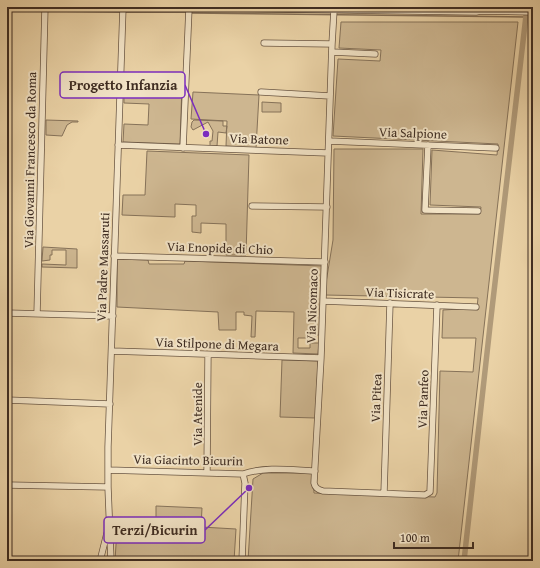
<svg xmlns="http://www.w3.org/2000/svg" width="540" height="568" viewBox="0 0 540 568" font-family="'Gentium Book Plus',serif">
  <rect width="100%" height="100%" fill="#ead2a6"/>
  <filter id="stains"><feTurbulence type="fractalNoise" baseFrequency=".005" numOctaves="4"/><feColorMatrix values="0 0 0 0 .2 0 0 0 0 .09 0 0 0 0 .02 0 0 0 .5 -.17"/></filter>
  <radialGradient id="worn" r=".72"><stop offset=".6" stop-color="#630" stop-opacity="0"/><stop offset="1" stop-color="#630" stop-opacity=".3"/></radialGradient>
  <!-- grass -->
  <path fill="#cdb690" stroke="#867259" d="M341,22h177l-60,539h-210l5,-82 10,-6h47l3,1 1,19 121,4 2,-4 3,-122 33,1 3,-34h-34l1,-28 34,-2 1,-10 -154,-3 9,-55 1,-91h89l-2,65h59l1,-7 -51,-2 2,-55 65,5 1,-11 -165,-8 5,-77 42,2 1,-11 -42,-2z
    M124,82l58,2 -2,60 -57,-2 1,-18 24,1 1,-21 -25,-1z
    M193,92l66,3 -3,53 -30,-2 1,-25 -36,-2z
    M262,102l19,1v9h-19z
    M46,120l32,1v1h-6l-5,3 -5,11 -16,-1z
    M194,120l29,1v5h4l-1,7 -8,-1 -1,14h-7v-5h2l1,-10 -5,-9 -15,8 -2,-3 1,-5z
    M147,151l102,4 -3,100h-20v-31l-25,-1v10l-9,-1v-16h4v-11l-21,-1v13l-53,-2 1,-20h22z
    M43,247l34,2v19l-35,-1v-3l24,1v-15h-14v5h-2v5l-8,1z
    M117,259l31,1 1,4h35l1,-3 137,5 -3,69h-4v3h-17v10h12v-5h9l-1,11 -25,-1 1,-41 -38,-1 -1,26h-4l1,-21 -8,-1v-3h-8v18h-17l-1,-18 -101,-5z
    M282,360l36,1 -2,57 -36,-1z
    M156,506l46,2 -1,19 35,2 -2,32h-119l2,-33h3l16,12h11l1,-15h8z"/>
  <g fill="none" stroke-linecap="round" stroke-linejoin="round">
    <!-- stream -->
    <path stroke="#836e56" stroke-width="1.5" d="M7,10l36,1
      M47,11l74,1
      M125,12h62
      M191,13l334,4"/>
    <!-- canal -->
    <path stroke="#b09a79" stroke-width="5.5" d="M464,561l26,-235 37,-319"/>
    <!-- minor casing -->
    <g stroke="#6a5643" stroke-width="7">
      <path id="minor" d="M126,7l350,5 4,-1 53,1
        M471,7l9,4
        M334,10l-2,34 -11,314 -7,125c1,5 4,7 9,8l102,4 5,-3 7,-187
        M264,43l68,1
        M332,52l43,2
        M261,92l69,4
        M329,141l167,7
        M118,145l210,8
        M428,145l-3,65 53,1
        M183,148l6,-140
        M252,206l75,1
        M114,256l211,6
        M323,301l153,6
        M7,313l106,3
        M37,314l8,-307
        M112,351l209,7
        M7,400l103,4
        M108,470l135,4c24,-8 48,-4 72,-3
        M207,472l1,-117
        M7,485l101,2
        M384,493l6,-190
        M100,561l7,-28
        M111,561l-3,-74v-40l15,-440
        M242,561l3,-78 -2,-9"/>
    </g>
    <!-- minor -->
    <use href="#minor" stroke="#f1e2c5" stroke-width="5.5"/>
  </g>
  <g text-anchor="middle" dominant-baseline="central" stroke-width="4" stroke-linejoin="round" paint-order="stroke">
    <!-- street labels -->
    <g font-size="13" fill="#3f2d22" stroke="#f1e2c5">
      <text transform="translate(413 133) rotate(2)">Via Salpione</text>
      <text transform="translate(259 139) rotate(2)">Via Batone</text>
      <text transform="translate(30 160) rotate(-89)">Via Giovanni Francesco da Roma</text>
      <text transform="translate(220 248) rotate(2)">Via Enopide di Chio</text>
      <text transform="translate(103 267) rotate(-88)">Via Padre Massaruti</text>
      <text transform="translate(400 293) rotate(2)">Via Tisicrate</text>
      <text transform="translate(312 306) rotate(-88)">Via Nicomaco</text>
      <text transform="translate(217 344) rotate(2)">Via Stilpone di Megara</text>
      <text transform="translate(376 398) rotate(-88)">Via Pitea</text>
      <text transform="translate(423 399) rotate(-88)">Via Panfeo</text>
      <text transform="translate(197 414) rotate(-90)">Via Atenide</text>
      <text transform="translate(188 460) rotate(1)">Via Giacinto Bicurin</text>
    </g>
  </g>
  <!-- callouts -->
  <path fill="none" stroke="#7b2cbf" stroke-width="1.5" d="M206 134L185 85M249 488L205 530"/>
  <g fill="#7b2cbf" stroke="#f1e2c5" stroke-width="1.5">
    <circle cx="206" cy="134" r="4"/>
    <circle cx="249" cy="488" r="4"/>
  </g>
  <g fill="#f1e2c5" stroke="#7b2cbf" stroke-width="1.5">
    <rect x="60" y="72" width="125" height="26" rx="4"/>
    <rect x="104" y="517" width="101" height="26" rx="4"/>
  </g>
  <g font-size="14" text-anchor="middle" font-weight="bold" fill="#3f2d22">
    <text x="123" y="90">Progetto Infanzia</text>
    <text x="155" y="535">Terzi/Bicurin</text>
  </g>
  <!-- margin -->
  <rect width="540" height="568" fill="none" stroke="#ead2a6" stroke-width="24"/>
  <rect x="8" y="8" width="524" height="552" fill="none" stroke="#3f2d22" stroke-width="2"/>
  <rect x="12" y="12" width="516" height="544" fill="none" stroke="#3f2d22"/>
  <!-- scale -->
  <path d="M394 542v6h79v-6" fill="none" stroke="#3f2d22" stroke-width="2"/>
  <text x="400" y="542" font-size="12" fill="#3f2d22" stroke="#f1e2c5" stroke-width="3" paint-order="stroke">100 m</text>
  <rect width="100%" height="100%" filter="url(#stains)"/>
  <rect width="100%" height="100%" fill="url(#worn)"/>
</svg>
